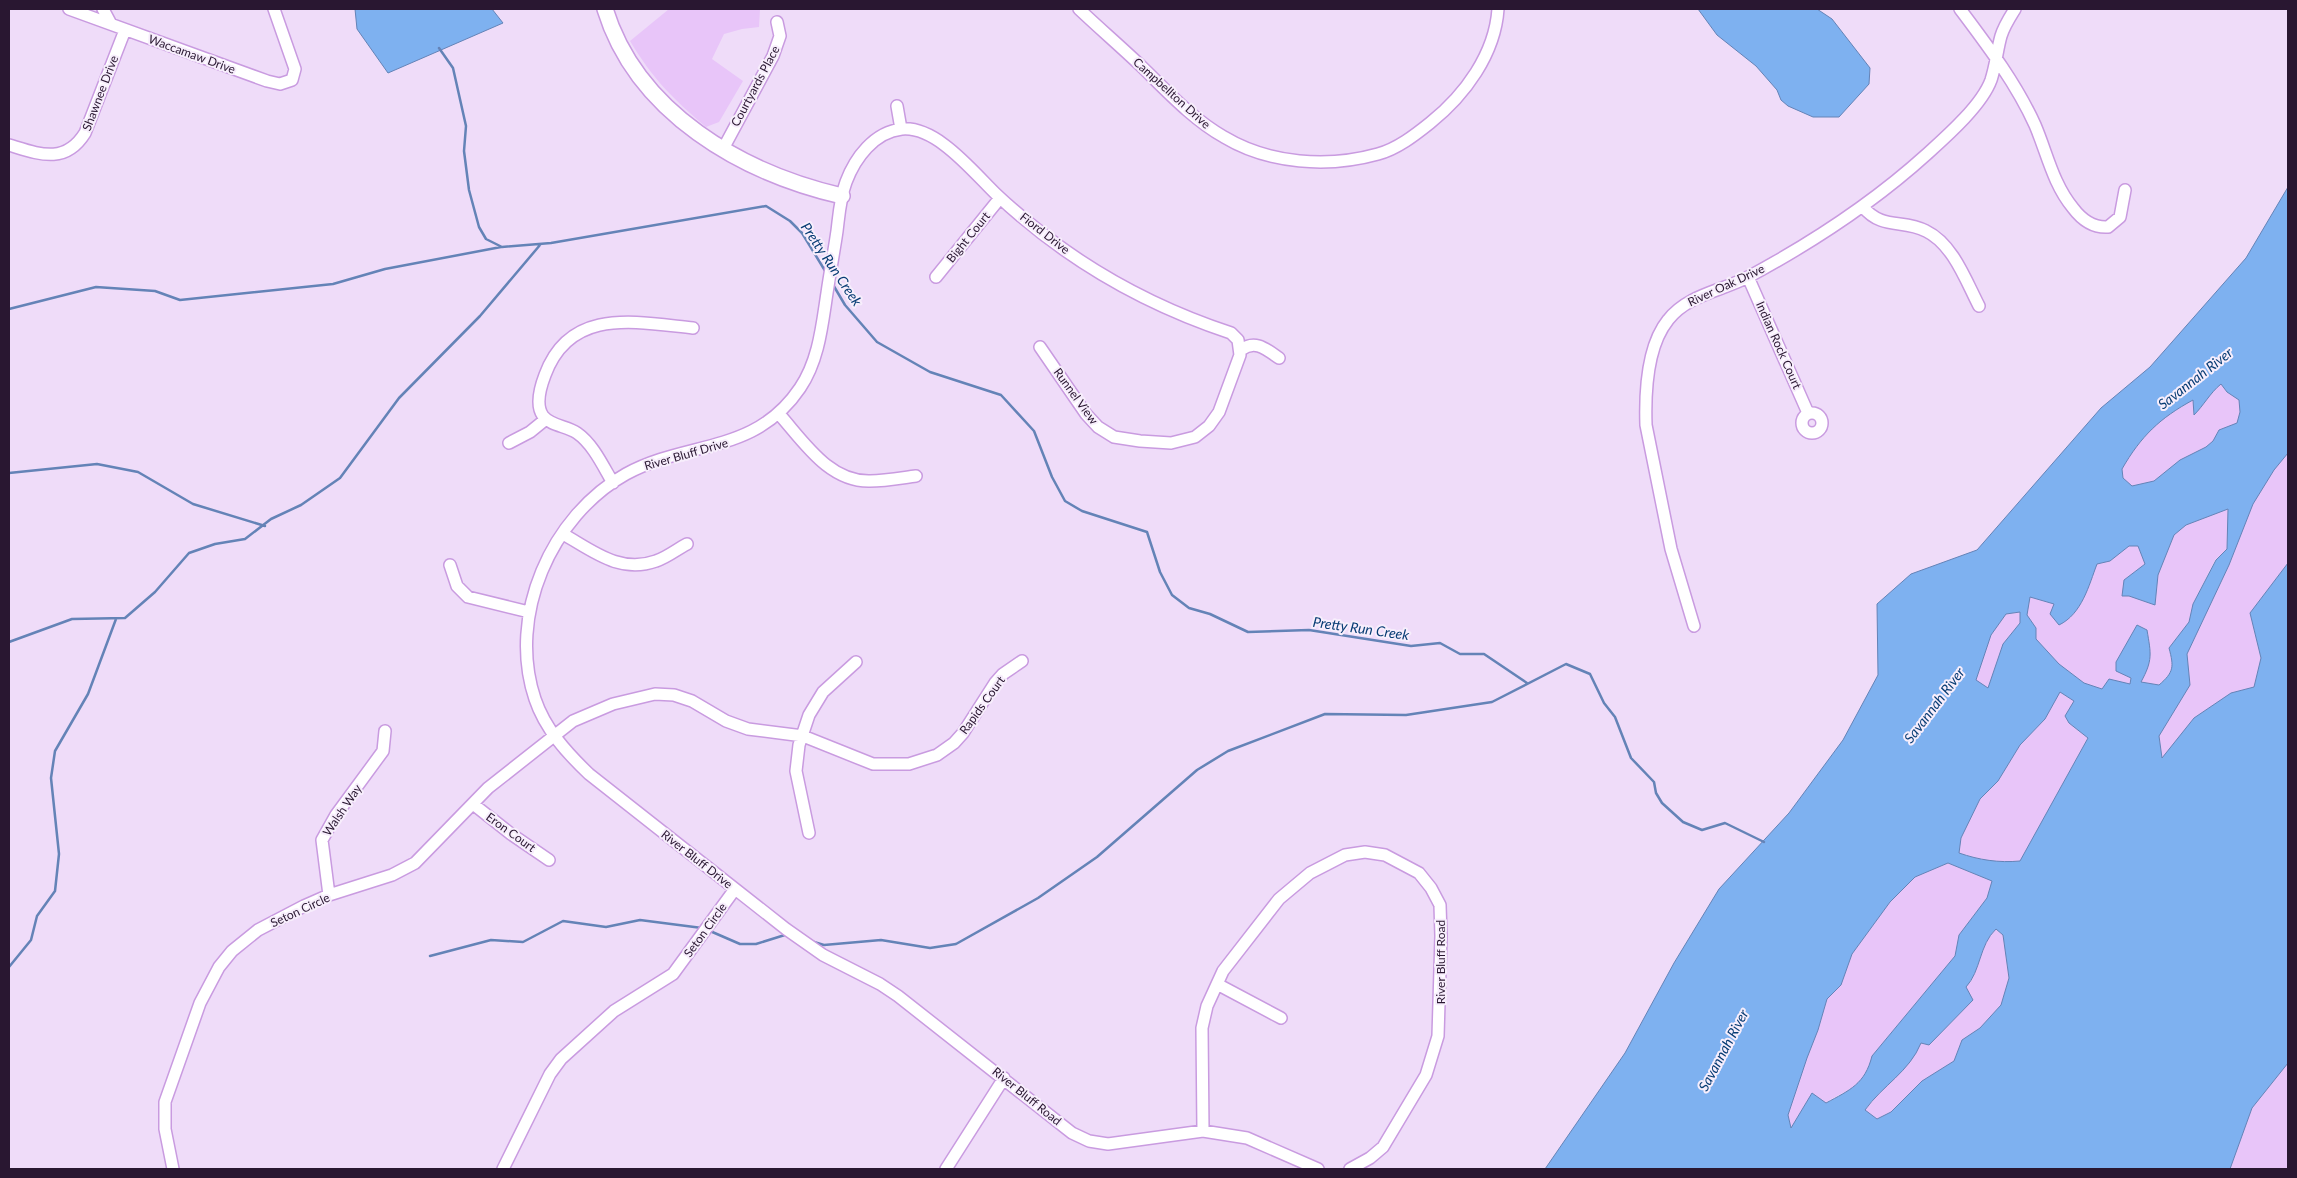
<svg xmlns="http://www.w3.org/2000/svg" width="2297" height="1178" viewBox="0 0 2297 1178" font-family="Lato,sans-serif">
  <rect width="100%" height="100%" fill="#efdcf9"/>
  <!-- green -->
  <path fill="#e8c5f9" d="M669,9h91l-1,18 -17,2 -18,5 -12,25 31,22 -24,41 -13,5c-34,-29 -53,-48 -76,-86z
    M2221,384l6,8 12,8 1,12 -3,11 -18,7 -6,11 -7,6 -26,13 -26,21 -22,5 -9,-8 -1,-9 8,-14 28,-34 35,-21 1,14c11,-9 16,-21 27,-30z
    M2288,453v110l-38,50 11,45 -7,29 -23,6 -37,25 -32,41 -3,-23 31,-51 -3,-31 42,-89 24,-61 21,-34z
    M2228,509l-1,40 -12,11 -22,44 -4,18 -20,26c5,19 5,24 -11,37l-17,-3 9,-35 -3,-17 -10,-5 -7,13v47l-28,4 -18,-6 -25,-19 -23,-25v-11l-9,-13 3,-19 24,8 35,-18 8,-23 13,-2 19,-15h9l7,18 -21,16 5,16 26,9 3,-30 16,-40 12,-10z
    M2020,612v11l-17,21 -14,44 -13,-7 15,-46 15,-21z
    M2060,692l14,9 -5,22 19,15 -68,123c-21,2 -41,-1 -62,-8l3,-15 19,-39 18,-18 22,-36 25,-26z
    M1948,863l44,18 -5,17 -28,37 -4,21 -83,100c-8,33 -22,31 -47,47 -12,8 -23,17 -34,26l-3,-14 19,-57 11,-28 9,-31 14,-14 11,-31 38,-52 25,-25z
    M1995,929l8,6 6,43 -8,27 -21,23 -18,12 -8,21 -32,20 -31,31 -14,7 -12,-9 56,-67 8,2 44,-45 -8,-13 7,-7 14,-40z
    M2288,1063v106h-58l22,-61z"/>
  <!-- water -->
  <path fill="#7eb1f0" stroke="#6483b7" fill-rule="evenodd" d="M355,9h137l11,14 -115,50 -31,-44z
    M1698,9h119l15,10 38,49 -1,16 -30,33h-26l-25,-11 -7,-6 -4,-10 -21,-24 -39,-31z
    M2288,187v266l-14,17 -21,34 -24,61 -42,89 3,31 -31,51 3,22 32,-40 37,-25 23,-6 7,-29 -11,-45 38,-50v500l-36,45 -22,61h-685l80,-116 49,-90 45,-74 70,-76 54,-73 35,-65 -1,-71 34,-30 66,-24 124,-142 49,-41 96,-109zM2221,384l6,8 12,8 1,12 -3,11 -18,7 -6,11 -7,6 -26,13 -26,21 -22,5 -9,-8 -1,-9c19,-33 38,-51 71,-69l1,15c10,-10 16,-22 27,-31zM2228,509l-1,40 -11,11 -23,44 -4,18 -20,26c5,19 5,24 -10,37l-18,-3c12,-22 10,-28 6,-52l-10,-5 -21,37v9l15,7 -1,6 -21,-5 -7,10 -18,-6 -25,-19 -23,-25v-11l-9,-13 3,-18 24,7 -4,10 9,11c23,-11 30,-40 38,-61l13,-3 19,-15h9l7,18 -21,16 -2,16h7l26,9 3,-30 16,-40 12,-10zM2020,612v11l-17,21 -15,44 -12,-8 15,-45 15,-21zM2060,692l14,9 -9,15 4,7 19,15 -68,123c-21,2 -41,-1 -61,-8l2,-15 19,-39 18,-18 22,-36 25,-26zM1948,863l44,18 -5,17 -28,37 -4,21 -83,100c-7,28 -22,34 -46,47l-14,-10 -21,35 -3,-13 19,-57 11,-28 9,-31 14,-14 11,-31 38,-52 25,-25zM1996,929l7,6 6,43 -8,27 -21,23 -18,12 -8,21 -32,20 -31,31 -14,7 -12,-9c17,-24 45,-39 56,-67l8,2 44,-45 -7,-13c15,-16 13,-42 30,-58z"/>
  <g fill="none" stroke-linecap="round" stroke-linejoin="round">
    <!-- stream -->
    <path stroke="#6483b7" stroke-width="2.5" d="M439,48l14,20 13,58 -2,25 5,39 10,37 7,12 16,8 49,-4 215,-37 24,15 12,12 25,41
      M832,283l13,22 32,37 53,30 71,23 33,36 18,46 13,24 17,10 65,21 13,40 12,23 17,13 21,6 38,18 61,-2 102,16 29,-3 20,11h24l43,29
      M9,309l87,-22 59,4 25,9 153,-16 52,-15 116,-22
      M9,473l88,-9 41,8 55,32 72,22
      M9,642l63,-23 53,-1 30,-26 34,-39 26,-9 30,-5 26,-20 30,-14 39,-27 59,-80 81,-82 60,-71
      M710,931l30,13h16l32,-10
      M814,942l10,3 57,-5 49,8 26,-4 82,-46 59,-41 100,-87 31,-19 97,-37 81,1 86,-13 74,-38 24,10 14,29 11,14 16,41 23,24 2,11 6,10 21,19 19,8 23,-7 39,19
      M430,956l61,-16 32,2 40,-21 43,6 34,-7 62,8
      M9,967l22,-27 6,-24 18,-25 4,-37 -8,-76 4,-27 33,-57 28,-75"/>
    <!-- street casing -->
    <g stroke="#c99be0" stroke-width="14">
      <path id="street" d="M69,9l198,72 13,3 12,-4 3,-11 -21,-60
        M103,9l8,15
        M1079,9c20,19 41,37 61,56 26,25 52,54 84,72 45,27 104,31 154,17 19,-5 37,-19 52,-31 35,-28 65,-69 68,-114
        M1960,9c27,36 56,74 75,116 12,28 18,59 38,83 9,12 20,20 35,19l12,-10 5,-27
        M897,106l4,23
        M9,145c30,9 56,20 76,-12l40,-103
        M723,149l50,-93 7,-20 -3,-14
        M1863,207c19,23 40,12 63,24 27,13 40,50 53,75
        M936,277l64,-79
        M1748,277l60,136
        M1040,347l46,67 12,13 16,10 26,4 31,2 24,-6 14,-11 10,-14 21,-57 -2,-15 -7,-7c-88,-29 -167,-75 -234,-138 -24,-23 -60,-69 -95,-66 -28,3 -47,29 -56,53 -6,16 -7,33 -9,49 -3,21 -7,41 -10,62 -5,32 -8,67 -27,95 -45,67 -112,52 -174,86 -75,42 -119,142 -91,225 10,30 32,54 54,75l197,155 37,26 57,29 18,12 174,137 17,8 19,3 95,-13 44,7 71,31
        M1241,350c14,-11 25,-1 38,8
        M1802 423a10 10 0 1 1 20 0a10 10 0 1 1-20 0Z
        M779,414c25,28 50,68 91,67 15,0 31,-3 46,-5
        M509,443l21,-11 16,-13
        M613,483c-10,-17 -20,-39 -36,-50 -10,-7 -26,-7 -34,-17 -8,-11 -3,-28 2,-41 25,-68 90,-53 148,-47
        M563,534c30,17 57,40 93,27 12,-4 21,-12 31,-17
        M450,565l7,21 11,11 61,15
        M1694,626l-23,-77 -25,-124c-1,-31 1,-79 22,-105 20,-26 55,-29 82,-44 63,-34 124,-74 177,-122 20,-18 55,-49 64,-74 5,-15 6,-30 10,-44 3,-10 9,-19 14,-27
        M473,804l38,30 38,26
        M809,833l-13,-62 3,-26 10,-30 14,-23 33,-30
        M329,895l-7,-55 14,-25 47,-64 2,-20
        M1217,984l64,34
        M1203,1131l-1,-103 5,-22 16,-35 56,-72 31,-26 35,-18 20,-3 20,3 34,18 12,15 9,17 1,31 -3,100 -12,39 -43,72 -13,11 -20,11
        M173,1169l-8,-40v-27l35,-99 19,-36 13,-16 26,-21 46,-24 25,-11 63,-20 23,-12 73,-75 85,-67 40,-17 42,-10 19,1 18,6 34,20 22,8 55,7 70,28h36l28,-9 17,-12 9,-10 32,-50 8,-9 19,-13
        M503,1169l47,-95 11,-15 53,-48 59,-37 62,-85
        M946,1169l58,-91"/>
    </g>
    <!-- secondary casing -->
    <g stroke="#c99be0" stroke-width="18">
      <path id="secondary" d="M605,9c32,104 137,164 237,187"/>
    </g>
    <!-- street -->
    <use href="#street" stroke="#fff" stroke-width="11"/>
    <!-- secondary -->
    <use href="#secondary" stroke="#fff" stroke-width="15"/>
  </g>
  <g text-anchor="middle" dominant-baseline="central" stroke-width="4" stroke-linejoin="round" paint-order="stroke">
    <!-- street labels -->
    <g font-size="12" fill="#291731" stroke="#f7eefc">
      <text transform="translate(192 54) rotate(20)">Waccamaw Drive</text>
      <text transform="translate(755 86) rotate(-62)">Courtyards Place</text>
      <text transform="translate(100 93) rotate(-69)">Shawnee Drive</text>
      <text transform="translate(1172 93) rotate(42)">Campbellton Drive</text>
      <text transform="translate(1045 233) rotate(38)">Fiord Drive</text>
      <text transform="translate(968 237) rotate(-51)">Bight Court</text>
      <text transform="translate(1726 285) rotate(-25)">River Oak Drive</text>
      <text transform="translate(1779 345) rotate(66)">Indian Rock Court</text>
      <text transform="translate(1076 396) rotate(54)">Runnel View</text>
      <text transform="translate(686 454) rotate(-16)">River Bluff Drive</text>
      <text transform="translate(982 705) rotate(-54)">Rapids Court</text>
      <text transform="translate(342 810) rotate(-56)">Walsh Way</text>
      <text transform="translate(511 832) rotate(36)">Eron Court</text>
      <text transform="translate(697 859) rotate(38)">River Bluff Drive</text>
      <text transform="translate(300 910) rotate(-25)">Seton Circle</text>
      <text transform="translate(705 930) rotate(-54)">Seton Circle</text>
      <text transform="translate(1440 962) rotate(-90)">River Bluff Road</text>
      <text transform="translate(1027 1096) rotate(39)">River Bluff Road</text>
    </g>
    <!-- water labels -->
    <g font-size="14" font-style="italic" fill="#073c74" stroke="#f7eefc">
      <text transform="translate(832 264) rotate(56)">Pretty Run Creek</text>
      <text transform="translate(2195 378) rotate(-38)">Savannah River</text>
      <text transform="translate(1361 628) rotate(8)">Pretty Run Creek</text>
      <text transform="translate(1934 705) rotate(-53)">Savannah River</text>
      <text transform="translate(1723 1050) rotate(-62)">Savannah River</text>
    </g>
  </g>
  <!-- border -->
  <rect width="2297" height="1178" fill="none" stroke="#291731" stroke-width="20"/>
</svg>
